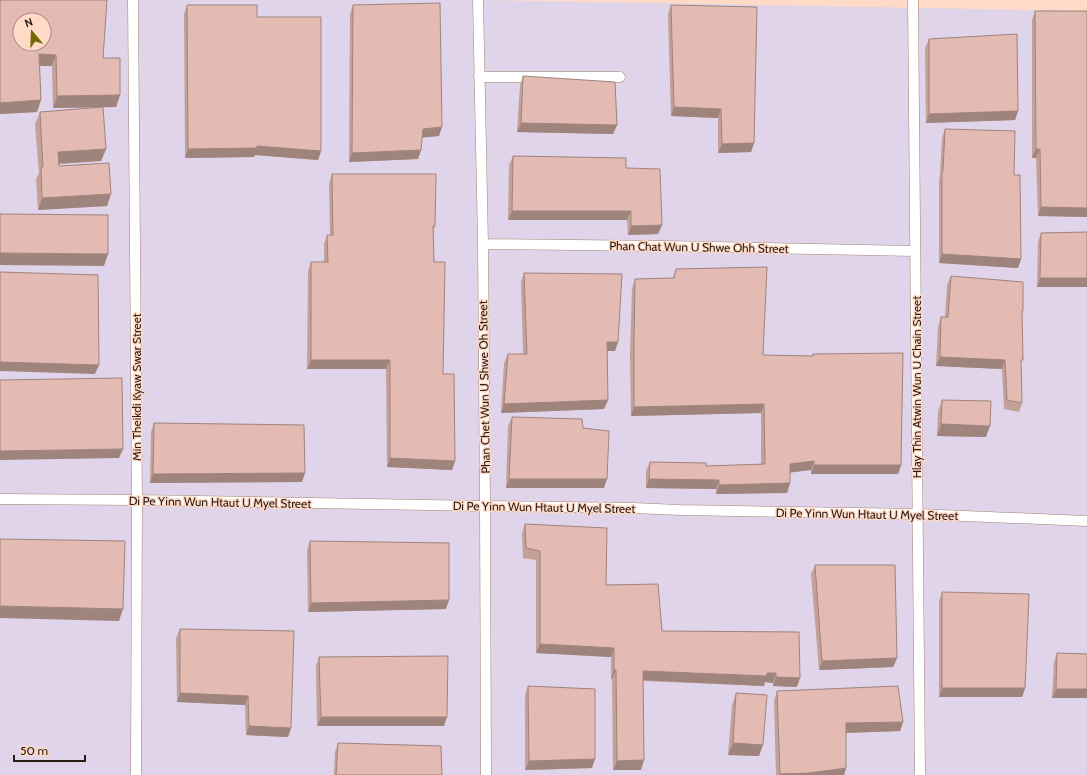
<svg xmlns="http://www.w3.org/2000/svg" width="1087" height="775" viewBox="0 0 1087 775" font-family="Cabin,sans-serif">
  <rect width="100%" height="100%" fill="#ffdac7"/>
  <!-- industrial -->
  <path fill="#dfd4e9" fill-rule="evenodd" d="M0,0h483l604,11v764h-1087zM20,20h24v24h-24z"/>
  <g fill="none" stroke-linecap="round" stroke-linejoin="round">
    <!-- minor casing -->
    <g stroke="#a58372" stroke-width="11">
      <path id="minor" d="M133,0l4,500 -1,275
        M478,0l5,244 2,262 1,269
        M913,0l7,775
        M479,77h141
        M483,244l180,2 252,5
        M0,499l137,1 348,6 148,2 47,2 237,4 170,7"/>
    </g>
    <!-- minor -->
    <use href="#minor" stroke="#fff" stroke-width="10"/>
  </g>
  <!-- wall -->
  <path fill="#c3a199" d="M0,0l103,58 17,37 -4,12 -63,1 -1,-42h-13l2,34 -4,12 -37,2z
    M187,5l70,12 64,134 -3,9 -63,-5 -1,2 -69,1 -1,-144z
    M353,5l86,131 -17,1 -1,13 -3,9 -69,3 1,-148z
    M671,5l83,138 -3,9 -33,1v-35l-47,-2 -3,-102z
    M1035,11l52,206 -49,-1 -2,-58h-4v-138z
    M929,39l89,72 -3,9 -89,3 -1,-75z
    M523,76l94,49 -4,9 -96,-2 3,-47z
    M40,112l66,37 -5,12 -42,3v2l52,28 -4,12 -69,4 -2,-31 3,-6 -4,-49z
    M945,129l69,46 7,84 -3,9 -79,-5v-83l1,-5 2,-37z
    M513,156l113,12 36,57 -4,9 -30,1 -1,-15h-119l1,-55z
    M332,174l103,52 -2,6 1,30 9,112 12,87 -3,9 -65,-3 -1,-98h-79l1,-98 3,-9h13v-18l3,-9h3l-1,-52z
    M1087,232v55h-50l1,-45 3,-9z
    M676,269l87,86 49,1 1,-2 88,111 -3,9h-87v-4l-21,2v11l-3,10 -71,1v-5l-70,-1v-17l4,-9 56,4 55,-2v-51l-130,3 -1,-64 2,-64 3,-9 38,-1z
    M524,273l91,78h-8l1,49 -4,9 -103,4 3,-50 4,-9h15l-2,-72z
    M951,276l71,38 -1,51 1,38 -3,9 -15,-3 -2,-40 -66,-3 2,-40 3,-9h4l2,-32z
    M942,400l44,37 -49,-1 1,-24z
    M512,417l71,11 21,60h-98l2,-62z
    M154,423l148,59 -152,1 1,-51z
    M525,524l81,61 56,46 137,1 -2,55 -24,-1v-3l-8,-1 -1,4 -121,-5 -2,89h-28l-1,-91h-1v-22l-75,-4v-93l-13,-2 -1,-25z
    M310,541l136,68 -138,3 -1,-62z
    M815,565l82,93 -4,9 -74,3 -8,-96z
    M942,592l83,96 -3,9h-83v-96z
    M180,629l111,99 -3,9 -42,-2 -1,-30 -68,-3 -1,-64z
    M1057,653l30,1 -35,44 2,-36z
    M319,657l125,69h-127l-1,-60z
    M528,686l64,82 -67,2v-75z
    M777,691l126,31 -3,9 -54,2v35l-2,7h-68l-2,-74z
    M736,693l23,63 -31,-1 4,-50z
    M338,743l104,32h-108l1,-23z"/>
  <!-- shaded-wall -->
  <path fill="#9f837d" d="M39,54l17,1 -4,11h-18z
    M120,95l-4,12 -63,1 4,-12z
    M41,100l-4,12 -37,2v-11z
    M674,107l47,2 -3,9 -47,-2z
    M1018,111l-3,9 -89,3 3,-9z
    M521,123l96,2 -4,9 -96,-2z
    M442,127l-3,9 -20,2 4,-9z
    M754,143l-3,9 -33,1 4,-9z
    M257,146l64,5 -3,9 -63,-5 -1,2 -69,1 3,-9z
    M106,149l-5,12 -47,3 4,-12z
    M1036,149h4l-4,9h-4z
    M421,150l-3,9 -69,3 3,-9z
    M111,194l-4,12 -69,4 4,-12z
    M1041,207l46,1v9l-49,-1z
    M512,211h119l-4,9h-119z
    M662,225l-4,9 -30,1 3,-9z
    M0,253l108,1 -4,12 -104,-1z
    M942,254l79,5 -3,9 -79,-5z
    M1040,278h47v9h-50z
    M607,342h11l-3,9h-11z
    M940,357l65,3 -3,9 -66,-3z
    M311,360h79l-4,9h-79z
    M0,362l99,3 -4,9 -95,-3z
    M608,400l-4,9 -103,4 3,-9z
    M764,404l-3,9 -130,3 3,-9z
    M941,424l49,2 -4,11 -49,-1z
    M123,449l-4,9 -119,2v-9z
    M390,458l65,3 -3,9 -65,-3z
    M814,461l-3,9 -24,3 3,-9z
    M814,465h87l-3,9h-87z
    M305,473l-3,9 -152,1 3,-9z
    M509,479h98l-3,9h-98z
    M649,479l70,1 -3,9 -70,-1z
    M790,483l-3,10 -71,1 3,-9z
    M449,600l-3,9 -138,3 3,-9z
    M0,606l123,3 -4,12 -119,-3z
    M540,644l74,4 -3,9 -75,-4z
    M897,658l-4,9 -74,3 3,-9z
    M614,670h2l-4,9h-1z
    M643,671l124,2h9l-3,10 -8,-1 -1,4 -124,-6z
    M776,677l24,1 -3,9 -24,-1z
    M942,688h83l-3,9h-83z
    M1056,689h31v9h-35z
    M180,693l68,3 -3,9 -68,-3z
    M321,717h126l-3,9h-127z
    M903,722l-3,9 -58,2 4,-10z
    M249,726l42,2 -3,9 -42,-2z
    M733,743l30,2 -4,11 -31,-1z
    M595,759l-3,9 -67,2 4,-9z
    M644,760l-3,10h-28l4,-9z
    M846,768l-2,7h-64v-1z"/>
  <!-- building -->
  <path fill="#e3bbb2" stroke="#9f837d" fill-rule="evenodd" d="M0,0h107l-4,58h17v37l-63,1 -1,-41 -17,-1 2,46 -41,3zM20,20h24v24h-24z
    M440,3l2,124 -19,2 -2,21 -69,3 1,-148z
    M187,5h70v12h64v134l-64,-5v2l-69,1z
    M671,5l86,2 -3,136 -32,1 -1,-35 -47,-2z
    M1035,11h52v197l-46,-1 -1,-58h-4z
    M1017,34l1,77 -89,3v-75z
    M523,76l92,6 2,43 -96,-2z
    M103,107l3,42 -48,3 1,14 50,-3 2,31 -69,4 -1,-31h2l-3,-55z
    M945,129l70,2 -1,44h6l1,84 -79,-5v-83h1z
    M513,156l113,2v10l34,1 2,56 -31,1v-15h-119z
    M332,174h104l-1,52h-2l1,36h11l-2,112h11l1,87 -65,-3v-98h-79v-98h17l-1,-27h6z
    M0,214l108,1v39l-108,-1z
    M1087,232v46h-47l1,-45z
    M767,267l-4,88 50,1v-2l90,-1 -2,112h-87v-4l-24,3v19l-71,2v-5l-70,-1 1,-17 56,1v3l59,-2 -1,-60 -130,3v-64l1,-64 39,-1 2,-9z
    M0,272l98,3 1,90 -99,-3z
    M524,273l98,1 -4,68h-11l1,58 -104,4 4,-50h19z
    M951,276l72,6v29h-1l1,49h-2l1,43 -15,-3 -2,-40 -65,-3 1,-40h7z
    M122,378l1,71 -123,2v-71z
    M942,400l49,1 -1,25 -49,-2z
    M512,417l70,2 1,9 26,3 -2,48h-98z
    M154,423l150,2 1,48 -152,1z
    M525,524l82,4 -1,57 52,-1 4,47 137,1 1,46 -24,-1v-4h-9v3l-124,-5 1,89 -27,1 -1,-91h-2v-22l-74,-4v-93l-14,-3z
    M0,539l125,2 -2,68 -123,-3z
    M310,541l139,2v57l-138,3z
    M815,565h80l2,93 -75,3z
    M942,592l87,2 -4,94h-83z
    M180,629l114,2 -3,97 -42,-2 -1,-30 -68,-3z
    M1057,653l30,1v35h-31z
    M448,656l-1,61h-126l-2,-60z
    M528,686l67,3v70l-66,2z
    M898,686l5,36 -57,1v45l-37,5 -29,1 -3,-83z
    M736,693l31,2 -4,50 -30,-2z
    M338,743l103,3 1,29h-106z"/>
  <g text-anchor="middle" dominant-baseline="central" stroke-width="3" stroke-linejoin="round" paint-order="stroke">
    <!-- street labels -->
    <g font-size="12" fill="#291c15" stroke="#ffdac7">
      <text transform="translate(699 247) rotate(1)">Phan Chat Wun U Shwe Ohh Street</text>
      <text transform="translate(136 387) rotate(-90)">Min Theikdi Kyaw Swar Street</text>
      <text transform="translate(484 387) rotate(-91)">Phan Chet Wun U Shwe Oh Street</text>
      <text transform="translate(916 387) rotate(-90)">Hlay Thin Atwin Wun U Chain Street</text>
      <text transform="translate(220 502) rotate(1)">Di Pe Yinn Wun Htaut U Myel Street</text>
      <text transform="translate(544 507) rotate(1)">Di Pe Yinn Wun Htaut U Myel Street</text>
      <text transform="translate(867 514) rotate(1)">Di Pe Yinn Wun Htaut U Myel Street</text>
    </g>
  </g>
  <!-- north arrow -->
  <g transform="translate(32 32) rotate(341)"><circle r="19" fill="#ffdac7" stroke="#a98e80"/>
  <path d="M0-3L7 15L0 10L-7 15Z" fill="#716a03"/>
  <text y="-6" font-size="11" font-weight="bold" text-anchor="middle" fill="#291c15">N</text>
  </g>
  <!-- scale -->
  <path d="M14 755v6h71v-6" fill="none" stroke="#291c15" stroke-width="2"/>
  <text x="20" y="755" font-size="12" fill="#291c15" stroke="#ffdac7" stroke-width="3" paint-order="stroke">50 m</text>
</svg>
